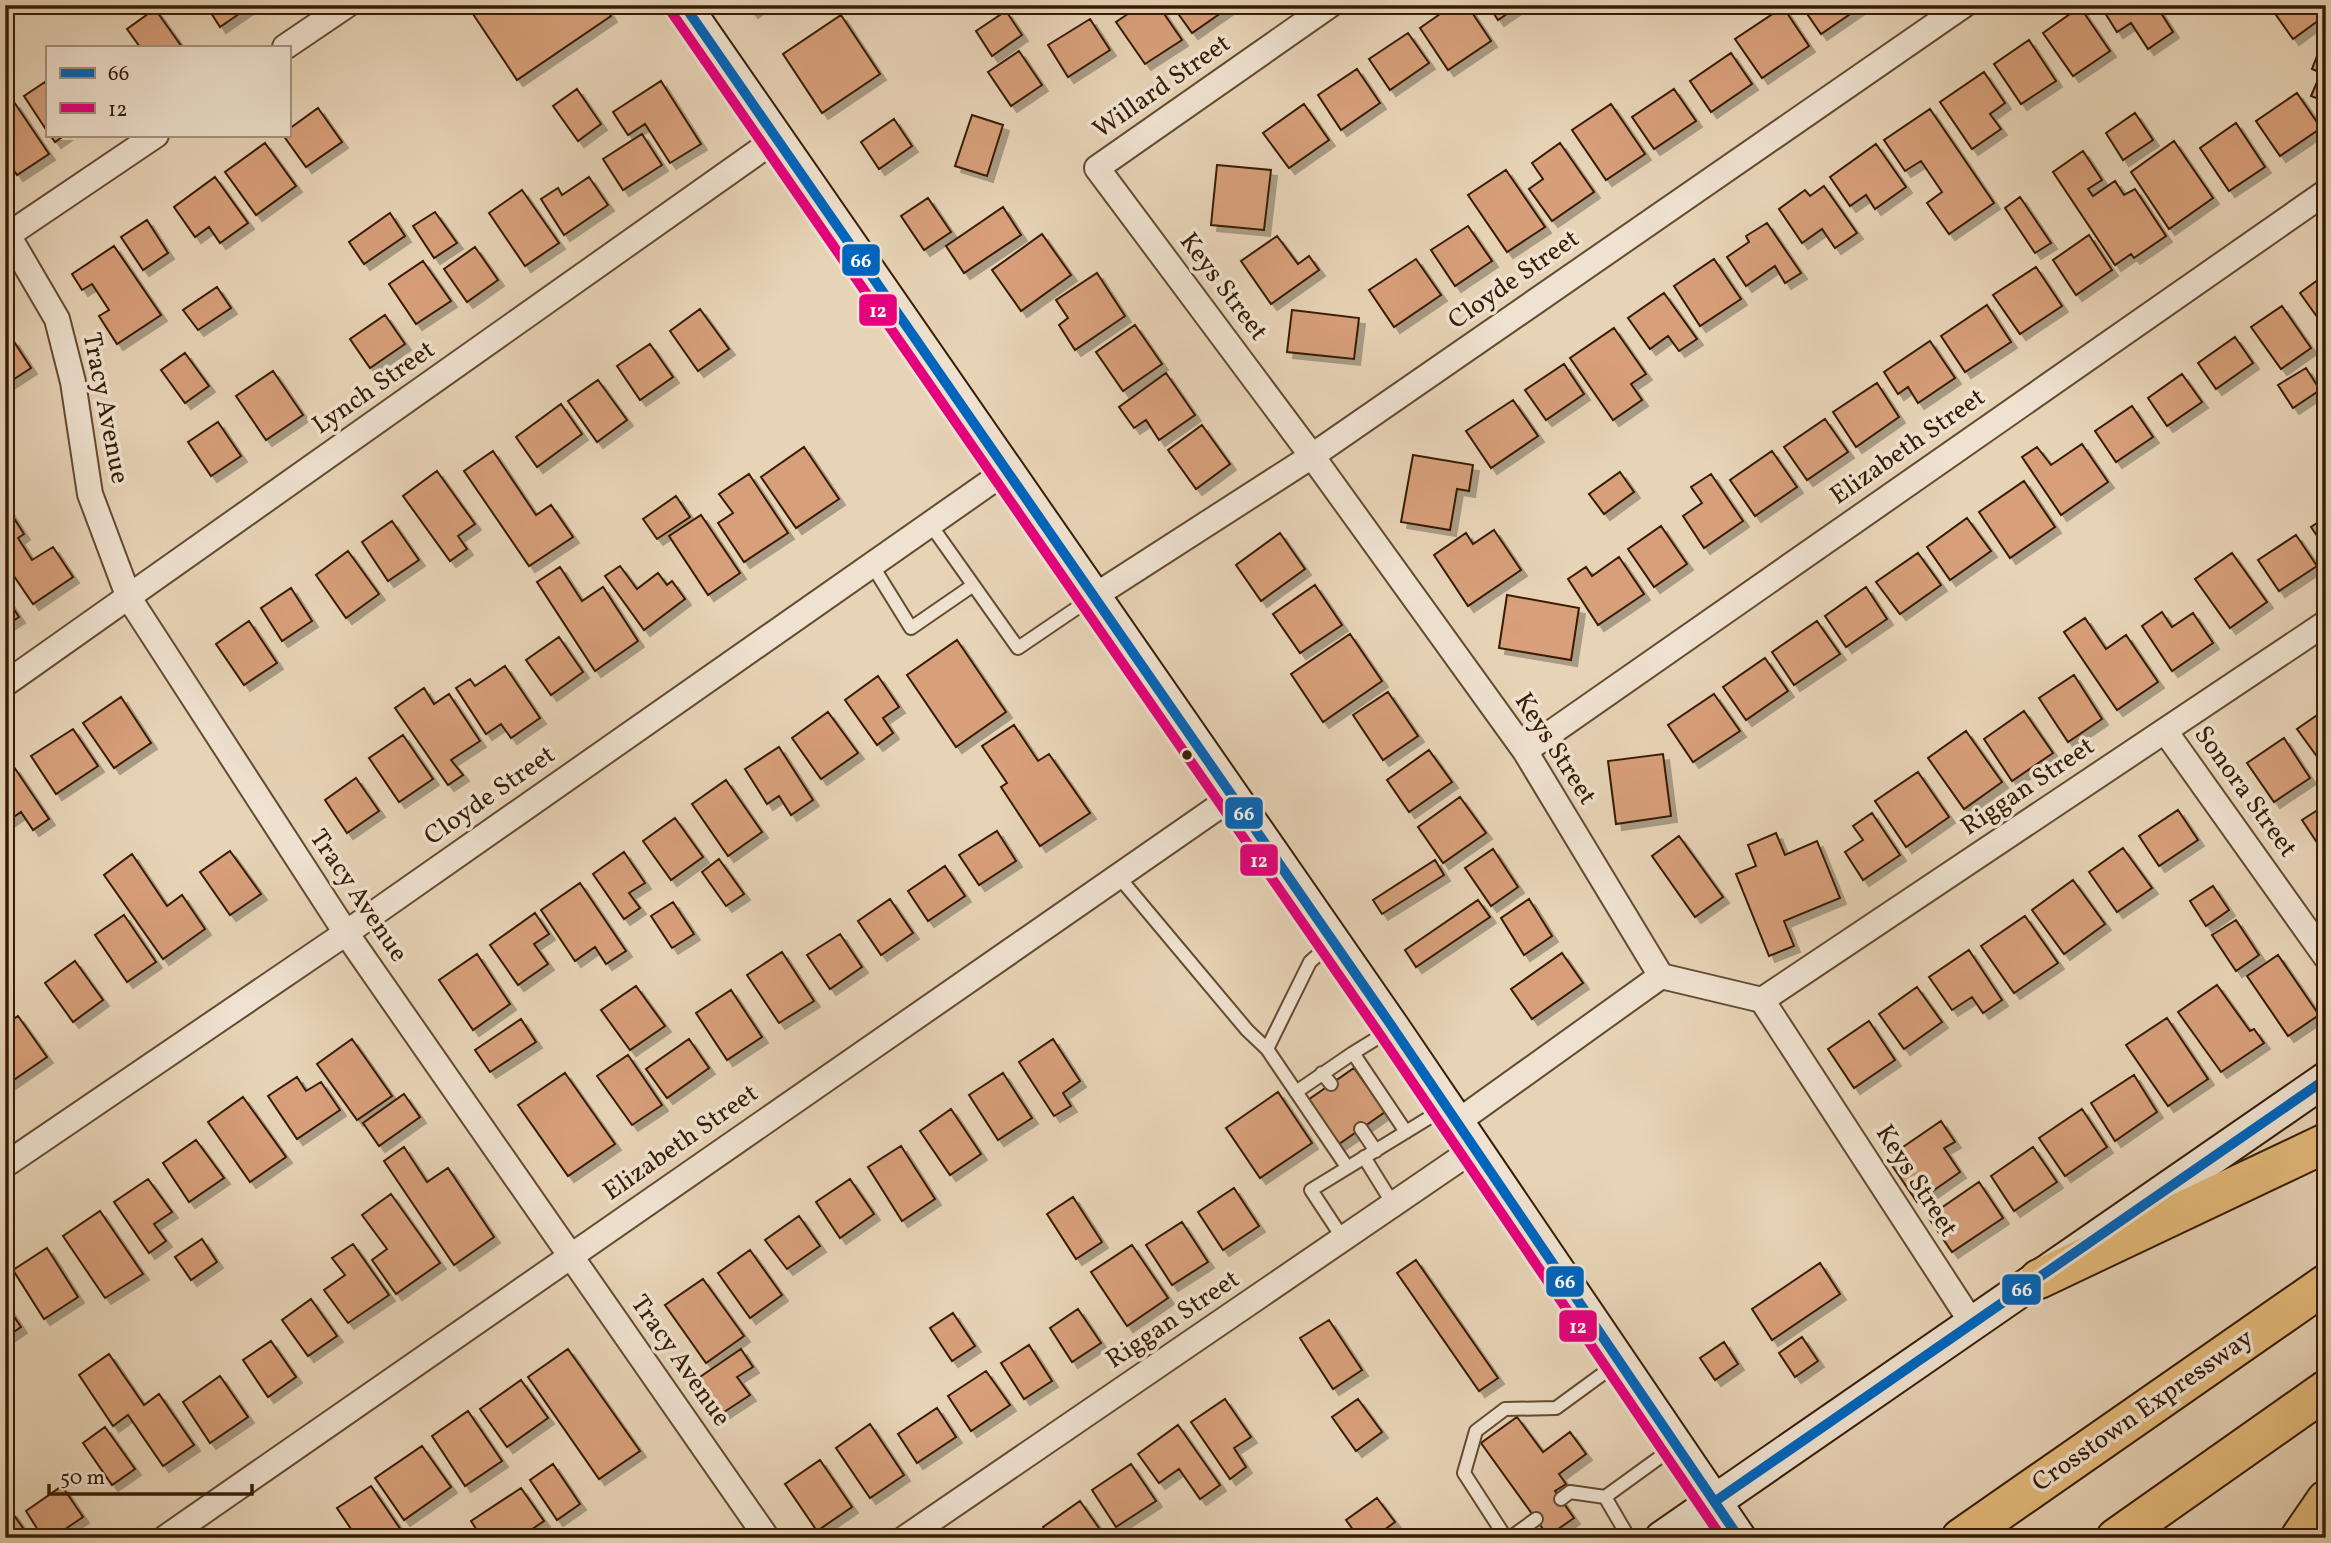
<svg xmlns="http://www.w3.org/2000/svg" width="2331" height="1543" viewBox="0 0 2331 1543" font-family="Vollkorn,serif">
  <defs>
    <filter id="shadow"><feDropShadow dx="6" dy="6" stdDeviation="0" flood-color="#0004"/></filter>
  </defs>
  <rect width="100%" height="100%" fill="#e7d3b6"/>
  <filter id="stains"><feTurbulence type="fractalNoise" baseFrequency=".00286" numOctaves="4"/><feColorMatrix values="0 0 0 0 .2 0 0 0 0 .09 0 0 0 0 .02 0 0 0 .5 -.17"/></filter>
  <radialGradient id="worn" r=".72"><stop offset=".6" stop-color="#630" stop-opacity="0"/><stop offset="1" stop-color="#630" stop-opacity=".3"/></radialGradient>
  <!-- building -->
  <path fill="#d79f7a" stroke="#371c04" stroke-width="2" filter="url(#shadow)" d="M206,5h42l1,2 -29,20z
    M467,5h137l7,11 -94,64z
    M747,5h15l-10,7z
    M1141,5h17l24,35 -37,24 -29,-42z
    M1172,5h59v1l-39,27z
    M1453,5h14l24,36 -43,29 -28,-42z
    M1488,5h32l-22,15z
    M1801,5h56l2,3 -38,26z
    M2100,5h56l17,27 -25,17 -17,-26 -14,9z
    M2269,5h57v10l-33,24z
    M1783,7l26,39 -47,32 -27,-39z
    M2080,7l30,44 -37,25 -30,-43z
    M155,9l27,38h-42l-13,-18z
    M1006,11l16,24 -30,21 -16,-25z
    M841,15l39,59 -58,39 -39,-59z
    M1090,19l20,31 -42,27 -20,-32z
    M1408,33l21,30 -39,27 -21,-31z
    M2324,38h2v64l-15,-6 10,-23 -9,-4z
    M2029,40l27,41 -35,23 -27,-40z
    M1019,51l23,34 -31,21 -23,-34z
    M1731,53l21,31 -41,28 -21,-31z
    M1357,69l23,34 -39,27 -23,-35z
    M1984,72l21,31 -15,11 11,15 -29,20 -32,-47z
    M661,81l40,63 -31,19 -25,-39 -17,11 -15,-23z
    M45,82l2,4v45l-23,-35z
    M577,89l24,35 -23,17 -25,-35z
    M1674,89l22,32 -42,28 -22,-32z
    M2297,93l24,35 -41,28 -24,-35z
    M14,102l35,52 -32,21 -12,-18v-49z
    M1304,104l25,36 -40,28 -26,-35z
    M1611,104l34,50 -39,26 -34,-50z
    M318,108l24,34 -36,25 -23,-32h6v-6z
    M1930,109l64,94 -45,31 -22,-31 15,-11 -21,-31 -16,10 -21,-31z
    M2135,113l18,27 -30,20 -17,-27z
    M972,115l31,10 -16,51 -32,-10z
    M894,119l18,27 -33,23 -18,-27z
    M2236,123l29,44 -36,24 -29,-43z
    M642,134l20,31 -39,25 -20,-31z
    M50,135h15l-10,7z
    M2174,141l39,57 -44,31 -38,-57z
    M265,143l31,43 -40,29 -31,-43z
    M1560,143l34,49 -42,29 -23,-32 14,-10 -11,-16z
    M1876,144l30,43 -31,22 -9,-14 -16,11 -20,-29z
    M2083,151l19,29 -14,9 5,7 22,-15 9,14 11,-6 31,47 -32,22 -3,-4 -16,11 -62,-93z
    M1217,165l54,5 -7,60 -53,-5z
    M1506,170l39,57 -38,25 -39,-57z
    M215,177l33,46 -28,20 -11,-16 -14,10 -21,-30z
    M589,177l19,28 -44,30 -23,-36 17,-11 4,7z
    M1824,186l33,47 -22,15 -13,-19 -20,14 -23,-34 26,-19 5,6z
    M522,190l37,53 -34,23 -36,-53z
    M2020,197l31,46 -16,10 -30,-45z
    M928,198l23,34 -27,18 -23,-34z
    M1003,207l18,28 -57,38 -18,-27z
    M435,212l22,31 -23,15 -21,-32z
    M390,213l15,23 -41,28 -15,-22z
    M147,220l21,33 -25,17 -22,-33z
    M1767,223l34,50 -16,10 -10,-17 -29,20 -19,-29 22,-15 -3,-6z
    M1468,226l24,35 -37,25 -24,-36z
    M1042,234l29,41 -50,36 -29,-41z
    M2089,235l23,35 -36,25 -23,-35z
    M1277,236l21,28 11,-8 10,14 -48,34 -30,-43z
    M114,246l47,69 -44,29 -18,-28 10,-6 -17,-26 -10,6 -10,-16z
    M475,247l23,33 -31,22 -23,-33z
    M1416,259l25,36 -47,32 -25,-37z
    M1714,259l27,40 -41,27 -26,-40z
    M423,261l28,40 -35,23 -27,-40z
    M2036,267l26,39 -42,28 -27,-39z
    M1097,273l28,43 -50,34 -16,-25 9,-7 -12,-18z
    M2326,274v53l-1,1 -25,-35z
    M217,287l14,21 -33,22 -15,-20z
    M1664,293l33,46 -18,12 -11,-15 -18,13 -22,-31z
    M1987,305l24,37 -46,30 -24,-36z
    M2282,306l29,42 -30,21 -30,-42z
    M700,309l29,40 -31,22 -28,-40z
    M1292,310l67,8 -5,41 -67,-7z
    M385,315l20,29 -35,24 -20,-29z
    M1135,325l27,39 -39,27 -27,-39z
    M1614,328l32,46 -15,10 11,16 -29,20 -43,-62z
    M2235,337l18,26 -37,26 -18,-26z
    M13,340l18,28 -26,17v-39z
    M1930,341l25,37 -37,25 -10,-16 -10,7 -14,-22z
    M650,344l23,33 -33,23 -23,-34z
    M185,353l24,33 -24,17 -24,-33z
    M1564,364l20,30 -38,26 -21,-30z
    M2306,368l14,22 -27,18 -15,-23z
    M273,371l30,44 -37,25 -30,-44z
    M1166,373l29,42 -36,25 -13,-20 -12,8 -15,-21z
    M2182,374l20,28 -35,24 -19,-28z
    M598,380l29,40 -30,22 -29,-41z
    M1877,383l22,34 -43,30 -23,-35z
    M1513,400l25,36 -47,32 -25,-37z
    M561,404l21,30 -45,33 -21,-30z
    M2132,406l21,31 -37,25 -21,-31z
    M1825,419l23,33 -41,28 -23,-33z
    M218,422l23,34 -30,20 -23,-34z
    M1202,425l28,39 -34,25 -28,-39z
    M2326,437v17l-8,-12z
    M2082,444l26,38 -47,33 -39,-58 15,-10 14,18z
    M804,447l35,52 -43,29 -35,-51z
    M493,451l43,64 15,-10 22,32 -44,29 -65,-95z
    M1772,451l25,36 -42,29 -25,-36z
    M1413,455l60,10 -4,26 -12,-2 -7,41 -49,-8z
    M437,471l38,53 -17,12 9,13 -17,12 -47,-65z
    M1620,472l14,20 -30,22 -15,-20z
    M749,474l39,59 -44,29 -26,-39 15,-10 -14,-19z
    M1711,474l32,47 -39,27 -21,-32 19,-13 -11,-16z
    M2024,481l31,46 -45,31 -31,-46z
    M676,496l14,21 -33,22 -14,-20z
    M8,509l16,25 -6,4 14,22 21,-13 20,30 -40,27 -28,-41v-52z
    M701,515l39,58 -32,22 -39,-59z
    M2326,517v32l-15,-22z
    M1967,518l24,33 -41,29 -23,-33z
    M392,521l27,39 -31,21 -26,-39z
    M1661,526l26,38 -33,23 -26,-38z
    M1494,530l27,40 -53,36 -34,-51 32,-22 7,11z
    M1280,533l25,36 -44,32 -25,-36z
    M2296,535l21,31 -38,25 -21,-31z
    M348,551l31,43 -33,24 -30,-43z
    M1918,553l23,32 -41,29 -24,-32z
    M2232,553l35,49 -37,26 -35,-49z
    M1619,557l25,37 -46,31 -30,-46 18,-12 6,9z
    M620,566l17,23 21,-16 9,12 5,-4 13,18 -41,31 -39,-54z
    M560,567l22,34 21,-14 35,54 -43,30 -58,-89z
    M1315,585l27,40 -42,28 -27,-39z
    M1866,587l21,32 -41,28 -21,-31z
    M291,588l21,33 -30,20 -21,-33z
    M1507,595l72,13 -8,52 -72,-12z
    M5,596l14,21 -14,9z
    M2162,612l10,15 21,-14 20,30 -41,28 -30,-45z
    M2085,618l21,31 20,-14 32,47 -41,28 -53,-78z
    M249,621l28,42 -33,22 -28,-41z
    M1817,621l23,33 -46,31 -22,-33z
    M1350,634l32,47 -59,41 -32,-48z
    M559,637l24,35 -32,23 -25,-35z
    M957,640l49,72 -50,35 -49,-72z
    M1765,658l23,33 -42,29 -23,-33z
    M505,666l35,52 -29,20 -10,-14 -15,10 -30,-46 14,-9 5,7z
    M2074,675l28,44 -34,23 -29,-44z
    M878,676l21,31 -16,11 10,15 -16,12 -32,-45z
    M424,688l10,16 15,-10 31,47 -29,19 12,15 -15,10 -53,-77z
    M1388,692l30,44 -35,24 -30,-45z
    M1714,694l26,37 -47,31 -25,-37z
    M121,697l30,46 -37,25 -31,-45z
    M2326,709v60l-29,-40z
    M2024,711l29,42 -41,28 -28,-42z
    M828,712l30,41 -37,26 -29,-41z
    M1014,725l24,36 11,-7 41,59 -50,33 -39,-59 6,-4 -25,-37z
    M73,729l25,37 -42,28 -25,-38z
    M1966,731l36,51 -38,27 -36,-51z
    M403,735l30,44 -34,23 -30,-44z
    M2284,738l26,40 -36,24 -27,-39z
    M779,747l34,53 -22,15 -12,-19 -12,8 -22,-35z
    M1429,750l23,32 -43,30 -22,-32z
    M1663,754l8,62 -55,8 -8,-63z
    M14,767l35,52 -16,11 -12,-18 -16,11v-50z
    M1918,772l31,45 -43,30 -31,-46z
    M356,778l23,33 -32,22 -22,-33z
    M726,780l36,52 -34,24 -36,-52z
    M1460,797l26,36 -43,30 -25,-36z
    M2324,806l2,38 -6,3 -18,-27z
    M2178,810l20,30 -39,26 -20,-30z
    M1872,813l28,42 -37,25 -18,-28 18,-12 -10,-14z
    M675,818l28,39 -32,23 -28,-39z
    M997,831l19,30 -37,24 -20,-30z
    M1776,833l9,22 32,-14 23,57 -56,23 10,25 -25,10 -33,-82 20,-8 -8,-21z
    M1679,836l44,61 -28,20 -43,-61z
    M2123,848l29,40 -35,24 -28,-40z
    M1493,849l25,38 -27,19 -26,-38z
    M230,851l31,43 -31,21 -30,-43z
    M624,852l21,31 -16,10 11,15 -16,11 -31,-45z
    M132,854l35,52 15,-11 23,34 -42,30 -59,-84z
    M719,859l25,35 -18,12 -24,-34z
    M1435,860l9,15 -62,39 -9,-14z
    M945,866l20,30 -37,25 -20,-30z
    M2073,880l32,44 -41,30 -32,-44z
    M580,883l46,68 -20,13 -11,-17 -20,14 -34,-51z
    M2213,886l16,24 -23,16 -16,-25z
    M890,899l23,34 -32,22 -23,-34z
    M1529,899l23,37 -28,19 -23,-37z
    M1478,900l12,17 -74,50 -11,-17z
    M673,902l21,32 -22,14 -21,-32z
    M535,913l14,21 -15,10 14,20 -30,21 -28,-40z
    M124,915l32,47 -29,20 -32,-47z
    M2025,916l33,47 -44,30 -33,-47z
    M2236,920l23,35 -23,16 -24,-36z
    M840,934l22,33 -32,22 -23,-34z
    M1969,950l33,50 -19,13 -11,-16 -20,13 -23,-33z
    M782,952l32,49 -35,22 -32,-48z
    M1562,953l21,30 -51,36 -21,-30z
    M477,954l33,50 -37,26 -34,-50z
    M2278,955l41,60 -31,21 -41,-60z
    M75,961l28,39 -30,22 -28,-39z
    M2217,985l33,46 4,-2 10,14 -43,29 -43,-60z
    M636,986l29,40 -35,24 -29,-40z
    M1917,987l25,35 -38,27 -25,-35z
    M731,990l31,47 -35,23 -31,-47z
    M18,1016l29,41 -42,29v-61z
    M2167,1018l41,61 -40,27 -42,-61z
    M521,1019l15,23 -46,30 -15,-22z
    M1869,1021l26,39 -41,28 -26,-39z
    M352,1039l40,57 -35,24 -40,-56z
    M689,1039l20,29 -42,30 -21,-29z
    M1053,1039l27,42 -17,12 8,13 -17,10 -35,-54z
    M628,1055l34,50 -30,20 -35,-49z
    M1354,1068l31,44 -46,32 -31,-44z
    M565,1073l50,71 -47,32 -50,-71z
    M1003,1073l29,45 -34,22 -29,-45z
    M2134,1075l23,37 -42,29 -24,-38z
    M297,1077l9,14 15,-9 19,28 -43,29 -29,-43z
    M1278,1092l34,51 -52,35 -34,-50z
    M404,1094l16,23 -41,29 -16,-23z
    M243,1097l43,60 -36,25 -42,-60z
    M951,1109l30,45 -31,21 -30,-44z
    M2082,1109l25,38 -42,29 -26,-38z
    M1941,1121l14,21 -11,6 16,24 -43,30 -30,-44z
    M196,1140l28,38 -35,24 -26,-39z
    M901,1146l34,53 -33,22 -34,-54z
    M404,1147l23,35 21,-14 46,69 -40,28 -70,-104z
    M2033,1147l24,35 -43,29 -23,-35z
    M148,1179l24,33 -18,12 12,17 -17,12 -35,-51z
    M850,1179l24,35 -34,24 -24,-36z
    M1979,1182l24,36 -51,34 -24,-35z
    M1234,1188l25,38 -36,24 -25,-38z
    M391,1194l49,69 -44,31 -24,-34 15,-11 -25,-34z
    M1073,1197l29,45 -26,17 -29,-45z
    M100,1211l43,63 -38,24 -42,-62z
    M799,1216l21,30 -33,23 -22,-29z
    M1182,1222l26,40 -36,23 -26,-40z
    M202,1239l15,23 -26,18 -16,-23z
    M353,1244l36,51 -41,28 -24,-33 21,-15 -13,-17z
    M1132,1245l36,53 -41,28 -36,-54z
    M47,1248l31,49 -34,22 -31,-49z
    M750,1250l32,45 -32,23 -32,-45z
    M1416,1260l82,118 -19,13 -82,-118z
    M1820,1263l20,31 -68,46 -20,-31z
    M703,1279l41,57 -38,27 -41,-58z
    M311,1299l26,37 -29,20 -26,-36z
    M5,1303l16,24 -16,11z
    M1078,1309l23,34 -29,19 -22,-34z
    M953,1313l22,33 -23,15 -22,-33z
    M1329,1320l33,50 -29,19 -33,-51z
    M1802,1337l16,24 -23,16 -16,-24z
    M271,1341l25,36 -28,20 -25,-37z
    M1724,1342l14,22 -23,16 -15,-22z
    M1029,1345l23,36 -28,18 -23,-36z
    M568,1349l72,102 -41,28 -71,-102z
    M741,1349l12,18 -16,10 13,18 -32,21 -24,-35z
    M109,1354l35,51 15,-11 35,51 -31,21 -35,-51 -15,11 -34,-51z
    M986,1371l24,34 -39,26 -23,-35z
    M220,1376l28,41 -38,26 -27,-41z
    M521,1380l27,38 -41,29 -27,-38z
    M1225,1399l26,38 -17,11 12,19 -16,12 -39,-57z
    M1358,1399l24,33 -26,19 -24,-34z
    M937,1408l19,29 -39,26 -19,-29z
    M468,1411l34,50 -37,25 -33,-50z
    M1517,1417l26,35 27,-20 16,22 -27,20 7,10 -11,7 19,27 -26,18 -67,-93z
    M870,1424l34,51 -34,23 -34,-50z
    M1178,1425l42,60 -20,14 -21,-30 -20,14 -21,-29z
    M105,1427l30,42 -23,16 -29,-42z
    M422,1446l29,41 -47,33 -29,-42z
    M820,1460l32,47 -35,24 -32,-47z
    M553,1464l27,40 -23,16 -27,-40z
    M1131,1464l25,37 -40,26 -24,-37z
    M62,1486l21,31 -31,21h-9l-17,-27z
    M371,1486l32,47 -6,5h-40l-20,-30z
    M521,1488l23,33 -25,17h-37l-11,-17z
    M1377,1498l18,24 -22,16h-14l-13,-18z
    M1080,1501l26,37h-56l-7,-11z
    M11,1511l19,27h-25v-23z"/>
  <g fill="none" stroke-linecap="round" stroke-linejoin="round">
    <!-- lane casing -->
    <g stroke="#634a30" stroke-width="16">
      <path id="lane" d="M930,524l88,124 75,-51
        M872,565l39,63 61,-42
        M1118,876l129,154 20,19 80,118
        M1267,1049l43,-87 21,-19
        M1353,1053l39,-24
        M1322,1073l9,11
        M1296,1092l57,-39 53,79
        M1361,1129l15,22
        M1364,1157l29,47
        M1344,1240l-33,-50 134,-82
        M1561,1499l9,-7 35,5
        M1506,1538l-42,-65 12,-42 29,-22 51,-1 63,-46
        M1510,1538l26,-19
        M1629,1538l-24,-41 69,-50"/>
    </g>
    <!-- street casing -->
    <g stroke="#634a30" stroke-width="28">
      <path id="street" d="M1330,5l-233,163 215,288 213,295 136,225 101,24 210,323
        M285,47l62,-42
        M5,230l52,89 16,63 17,112 39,104 217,335 421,605
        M5,237l151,-102
        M1093,597l219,-141 652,-451
        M5,684l771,-545
        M2165,731l161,226
        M1525,751l801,-559
        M1762,1000l564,-377
        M1456,1123l205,-147
        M5,1165l341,-232 660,-462
        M165,1538l1066,-740
        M905,1538l569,-389"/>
    </g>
    <!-- secondary casing -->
    <g stroke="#371c04" stroke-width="37">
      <path id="secondary" d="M684,5l709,1023 346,510
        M1662,1538l664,-459"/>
    </g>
    <!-- highway casing -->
    <g stroke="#371c04" stroke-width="42">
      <path id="highway" d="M2039,1279l287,-136
        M1961,1538l365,-254
        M2116,1538l210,-148
        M2300,1538l26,-38"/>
    </g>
    <!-- lane -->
    <use href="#lane" stroke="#efe2d0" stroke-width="12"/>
    <!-- street -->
    <use href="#street" stroke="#efe2d0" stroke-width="24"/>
    <!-- secondary -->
    <use href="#secondary" stroke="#efe2d0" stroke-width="33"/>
    <!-- highway -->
    <use href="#highway" stroke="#e4ba7b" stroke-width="38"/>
    <!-- bus-1 casing -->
    <g stroke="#efe2d0" stroke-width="16">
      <path id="bus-1" d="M684,5l709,1023 346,510
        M1717,1500l609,-421"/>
    </g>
    <!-- bus-2 casing -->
    <g stroke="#efe2d0" stroke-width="16">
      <path id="bus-2" d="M672,13l709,1023 341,502"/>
    </g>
    <!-- bus-1 -->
    <use href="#bus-1" stroke="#0065bd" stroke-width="10"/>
    <!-- bus-2 -->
    <use href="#bus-2" stroke="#e5007d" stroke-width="10"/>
  </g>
  <!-- markers -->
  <circle fill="#371c04" stroke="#efe2d0" stroke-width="2.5" cx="1187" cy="755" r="6"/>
  <g text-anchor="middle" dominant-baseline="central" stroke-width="7" stroke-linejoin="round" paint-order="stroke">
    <!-- street labels -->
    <g font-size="26" fill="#371c04" stroke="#efe2d0">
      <text transform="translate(1162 87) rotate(-35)">Willard Street</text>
      <text transform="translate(1514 280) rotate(-35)">Cloyde Street</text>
      <text transform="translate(1223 287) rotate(53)">Keys Street</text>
      <text transform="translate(374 388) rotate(-35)">Lynch Street</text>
      <text transform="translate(105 408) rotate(79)">Tracy Avenue</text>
      <text transform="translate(1908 447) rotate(-35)">Elizabeth Street</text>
      <text transform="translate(1555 749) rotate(57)">Keys Street</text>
      <text transform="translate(2028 787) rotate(-34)">Riggan Street</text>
      <text transform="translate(2245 792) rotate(54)">Sonora Street</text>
      <text transform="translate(490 796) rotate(-35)">Cloyde Street</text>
      <text transform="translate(358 896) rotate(56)">Tracy Avenue</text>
      <text transform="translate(681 1143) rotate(-35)">Elizabeth Street</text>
      <text transform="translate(1916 1181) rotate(57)">Keys Street</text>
      <text transform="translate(1173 1320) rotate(-34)">Riggan Street</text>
      <text transform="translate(680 1361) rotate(55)">Tracy Avenue</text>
      <text transform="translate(2143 1411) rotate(-35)">Crosstown Expressway</text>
    </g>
  </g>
  <g stroke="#efe2d0" stroke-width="2.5">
    <rect x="841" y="243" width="40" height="34" rx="7" fill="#0065bd"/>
    <rect x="858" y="293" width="40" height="34" rx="7" fill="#e5007d"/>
    <rect x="1224" y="796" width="40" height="34" rx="7" fill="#0065bd"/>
    <rect x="1239" y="843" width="40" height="34" rx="7" fill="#e5007d"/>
    <rect x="1545" y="1265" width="40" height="33" rx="7" fill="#0065bd"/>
    <rect x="2001" y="1273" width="41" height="33" rx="7" fill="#0065bd"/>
    <rect x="1558" y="1309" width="40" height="34" rx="7" fill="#e5007d"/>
  </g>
  <g font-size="19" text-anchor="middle" font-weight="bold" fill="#fff">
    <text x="861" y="267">66</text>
    <text x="878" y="317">12</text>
    <text x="1244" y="820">66</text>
    <text x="1259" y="867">12</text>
    <text x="1565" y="1288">66</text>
    <text x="2022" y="1296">66</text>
    <text x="1578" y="1333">12</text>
  </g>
  <!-- margin -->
  <rect width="2331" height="1543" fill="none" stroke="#e7d3b6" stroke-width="28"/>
  <rect x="7" y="7" width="2317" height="1529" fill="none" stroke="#371c04" stroke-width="3.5"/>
  <rect x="14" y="14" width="2303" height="1515" fill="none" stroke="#371c04" stroke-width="2"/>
  <!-- legend -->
  <rect x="46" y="46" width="245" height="91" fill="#efe2d0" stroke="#a5937e" stroke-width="2"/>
  <rect x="60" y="68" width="35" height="10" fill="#0065bd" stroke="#a5937e" stroke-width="2"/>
  <text x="108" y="80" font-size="21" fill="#371c04">66</text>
  <rect x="60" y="103" width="35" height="10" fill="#e5007d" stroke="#a5937e" stroke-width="2"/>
  <text x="108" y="116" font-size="21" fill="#371c04">12</text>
  <!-- scale -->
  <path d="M49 1484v10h203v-10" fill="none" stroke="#371c04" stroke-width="3.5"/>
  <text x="60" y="1484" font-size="21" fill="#371c04" stroke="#efe2d0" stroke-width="5" paint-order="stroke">50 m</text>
  <rect width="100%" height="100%" filter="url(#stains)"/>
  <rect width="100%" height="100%" fill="url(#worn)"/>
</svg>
